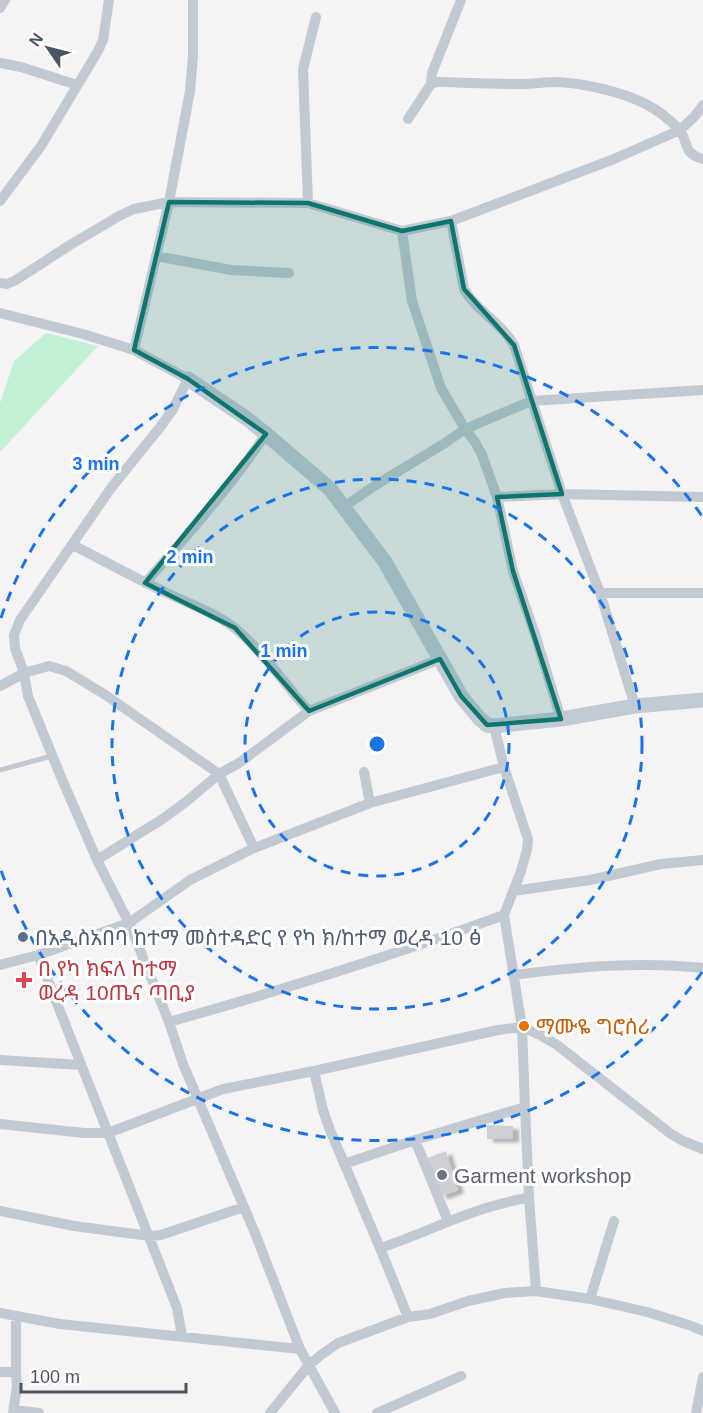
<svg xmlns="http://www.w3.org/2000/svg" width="703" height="1413" viewBox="0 0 703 1413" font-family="Arial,'Noto Sans Ethiopic',sans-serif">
  <defs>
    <filter id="shadow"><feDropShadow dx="6" dy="3.5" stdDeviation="1.5" flood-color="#0004"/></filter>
  </defs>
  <rect width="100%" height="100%" fill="#f5f3f3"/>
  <!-- green -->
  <path fill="#c3f1d5" d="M46,333l52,13 -98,106v-49l14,-42z"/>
  <!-- building -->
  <path fill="#cdcfd5" filter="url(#shadow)" d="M487,1125l26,1v13h-26z
    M446,1151l12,39 -17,6 -16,-37z"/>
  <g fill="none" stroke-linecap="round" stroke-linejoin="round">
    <!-- lane -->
    <path stroke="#c1cad2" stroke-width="5" d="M0,770l52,-14"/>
    <!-- street -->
    <path stroke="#c1cad2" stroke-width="10" d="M461,0l-29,73 -1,11 7,-2c28,1 55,2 83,2 12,0 24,-2 36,-2 27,1 65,10 89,22 11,6 24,16 33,25 10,12 3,25 24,30
      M0,8l5,-8
      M0,63l21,4 56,18
      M408,119l23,-35
      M0,201l41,-55 57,-95 5,-11 6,-40
      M308,203l-5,-134 13,-52
      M451,221l163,-62 66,-29 14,-13 9,-12
      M402,231l49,-10 13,68c12,22 38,34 50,56l48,149 38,99 35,113
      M156,256l75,14 58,3
      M0,283l7,1 9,-4 54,-35 49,-29 15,-7 35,-7 139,1 94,28 10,70 29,87 24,41 10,13 7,13 15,42 16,74 22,63 26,85
      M0,313l83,21 51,16 54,29 -15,30 -12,17 -50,62 -91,132 -6,15 1,13 9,25 4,23 33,81 36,83 32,63 40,99 14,42 72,169 45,116 35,64
      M134,350l35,-148 21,-111 3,-35v-56
      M497,497l65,-3 141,3
      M344,507l27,-19 74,-45 20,-14 66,-28 172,-11
      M73,545c31,16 62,33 94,48 22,11 49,20 69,36 28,23 48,55 73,82
      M145,583c43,-48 85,-96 121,-149
      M600,593h103
      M0,686l24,-13 25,-7 17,5 38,23 115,80 20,-11 70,-52 131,-52
      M494,726l10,41 24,72 -1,11 -6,21 -17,44 18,112 3,80
      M364,772l6,31
      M97,860l67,-42 23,-17 32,-27 35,74
      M513,891l77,-11 71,-16 42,-4
      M38,955l139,353 5,28
      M0,965l38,-10 91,-32 61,-43 64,-32 116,-45 134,-36
      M513,975c63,-8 127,-14 190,-7
      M169,1022c113,-32 225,-67 335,-107
      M0,1060l81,5
      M0,1124l84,9h24l115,-44 91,-18
      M415,1140l33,81
      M344,1164l71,-24 110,-33 4,90 7,94
      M0,1211l74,15 76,10 11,-1 83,-28
      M380,1248c35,-11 68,-28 103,-39 15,-5 30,-8 46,-12
      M590,1299l24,-78
      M0,1313l60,11 240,25
      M408,1317l-28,-69 -50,-118 -7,-20 -9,-39 184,-41 24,-3 18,8 17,10 114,89 12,7 20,8
      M0,1372h16v-55
      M14,1410l25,3
      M13,1413l4,-27 -1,-14
      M270,1413l39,-48 12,-10 17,-12 70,-26 22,-3 38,-13 37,-8 31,-2 54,8 57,13 42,13 14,6
      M377,1413l84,-37
      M696,1413l7,-36"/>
    <!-- secondary -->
    <path stroke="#c1cbd6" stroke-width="15" d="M188,379l58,39 20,16 64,55 55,73 76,134 18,22 8,7 7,1 67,-7 74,-13 68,-6"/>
  </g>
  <!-- marked area -->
  <path fill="#0f766e" fill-opacity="0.2" stroke="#0f766e" stroke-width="4.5" stroke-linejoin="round" d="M169,202l139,1 94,28 49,-10 13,68 50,56 48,149 -65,3 16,74 48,148 -74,6 -26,-29 -21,-37 -131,52 -74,-83 -90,-45 121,-149 -78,-55 -54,-29z"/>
  <!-- distance rings -->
  <g fill="none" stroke="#1a73e8" stroke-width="3" stroke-dasharray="10 8">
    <circle cx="377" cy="744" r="132"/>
    <circle cx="377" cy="744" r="265"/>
    <path d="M702 972A397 397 0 0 1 1 870M1 618A397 397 0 0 1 702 516"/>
  </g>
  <!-- markers -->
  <circle fill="#5c6f8a" stroke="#fff" stroke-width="2" cx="23" cy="937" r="6"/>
  <path fill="#e0444e" stroke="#fff" stroke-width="2" d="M21 971h6v6h6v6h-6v6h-6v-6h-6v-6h6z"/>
  <circle fill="#e8710a" stroke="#fff" stroke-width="2" cx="524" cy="1026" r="6"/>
  <circle fill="#6b7280" stroke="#fff" stroke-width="2" cx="442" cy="1175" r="6"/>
  <g text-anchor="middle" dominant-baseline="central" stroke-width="6" stroke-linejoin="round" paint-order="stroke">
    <!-- service labels -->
    <g font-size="21" fill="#4e5e75" stroke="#fff" text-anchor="start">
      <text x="35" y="937">በአዲስአበባ ከተማ መስተዳድር የ የካ ክ/ከተማ ወረዳ 10 ፅ</text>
    </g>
    <!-- health labels -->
    <g font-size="21" fill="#be3a42" stroke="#fff" text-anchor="start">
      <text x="38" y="968">በ የካ ክፍለ ከተማ<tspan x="38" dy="24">ወረዳ 10ጤና ጣቢያ</tspan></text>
    </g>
    <!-- food labels -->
    <g font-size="21" fill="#c56008" stroke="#fff" text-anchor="start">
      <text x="536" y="1026">ማሙዬ ግሮሰሪ</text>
    </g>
    <!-- worship labels -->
    <g font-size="21" fill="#5b616d" stroke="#fff" text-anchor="start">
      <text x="454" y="1175">Garment workshop</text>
    </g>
  </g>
  <circle cx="377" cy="744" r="9" fill="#1a73e8" stroke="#fff" stroke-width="3"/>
  <g font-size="18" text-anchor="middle" font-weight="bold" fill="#1a73e8" stroke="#fff" stroke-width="6" stroke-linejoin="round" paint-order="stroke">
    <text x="96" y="470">3 min</text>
    <text x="190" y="563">2 min</text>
    <text x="284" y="657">1 min</text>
  </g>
  <!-- north arrow -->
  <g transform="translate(48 48) rotate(305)" stroke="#ffffff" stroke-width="4.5" paint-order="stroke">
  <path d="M0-4.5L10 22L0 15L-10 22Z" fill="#4a5661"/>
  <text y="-9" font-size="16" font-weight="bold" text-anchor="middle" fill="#4a5661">N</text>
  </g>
  <!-- scale -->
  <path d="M21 1383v9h165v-9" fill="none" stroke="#4a5661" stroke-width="3"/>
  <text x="30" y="1383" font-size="18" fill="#4a5661" stroke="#ffffff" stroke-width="4.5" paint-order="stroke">100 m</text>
</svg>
